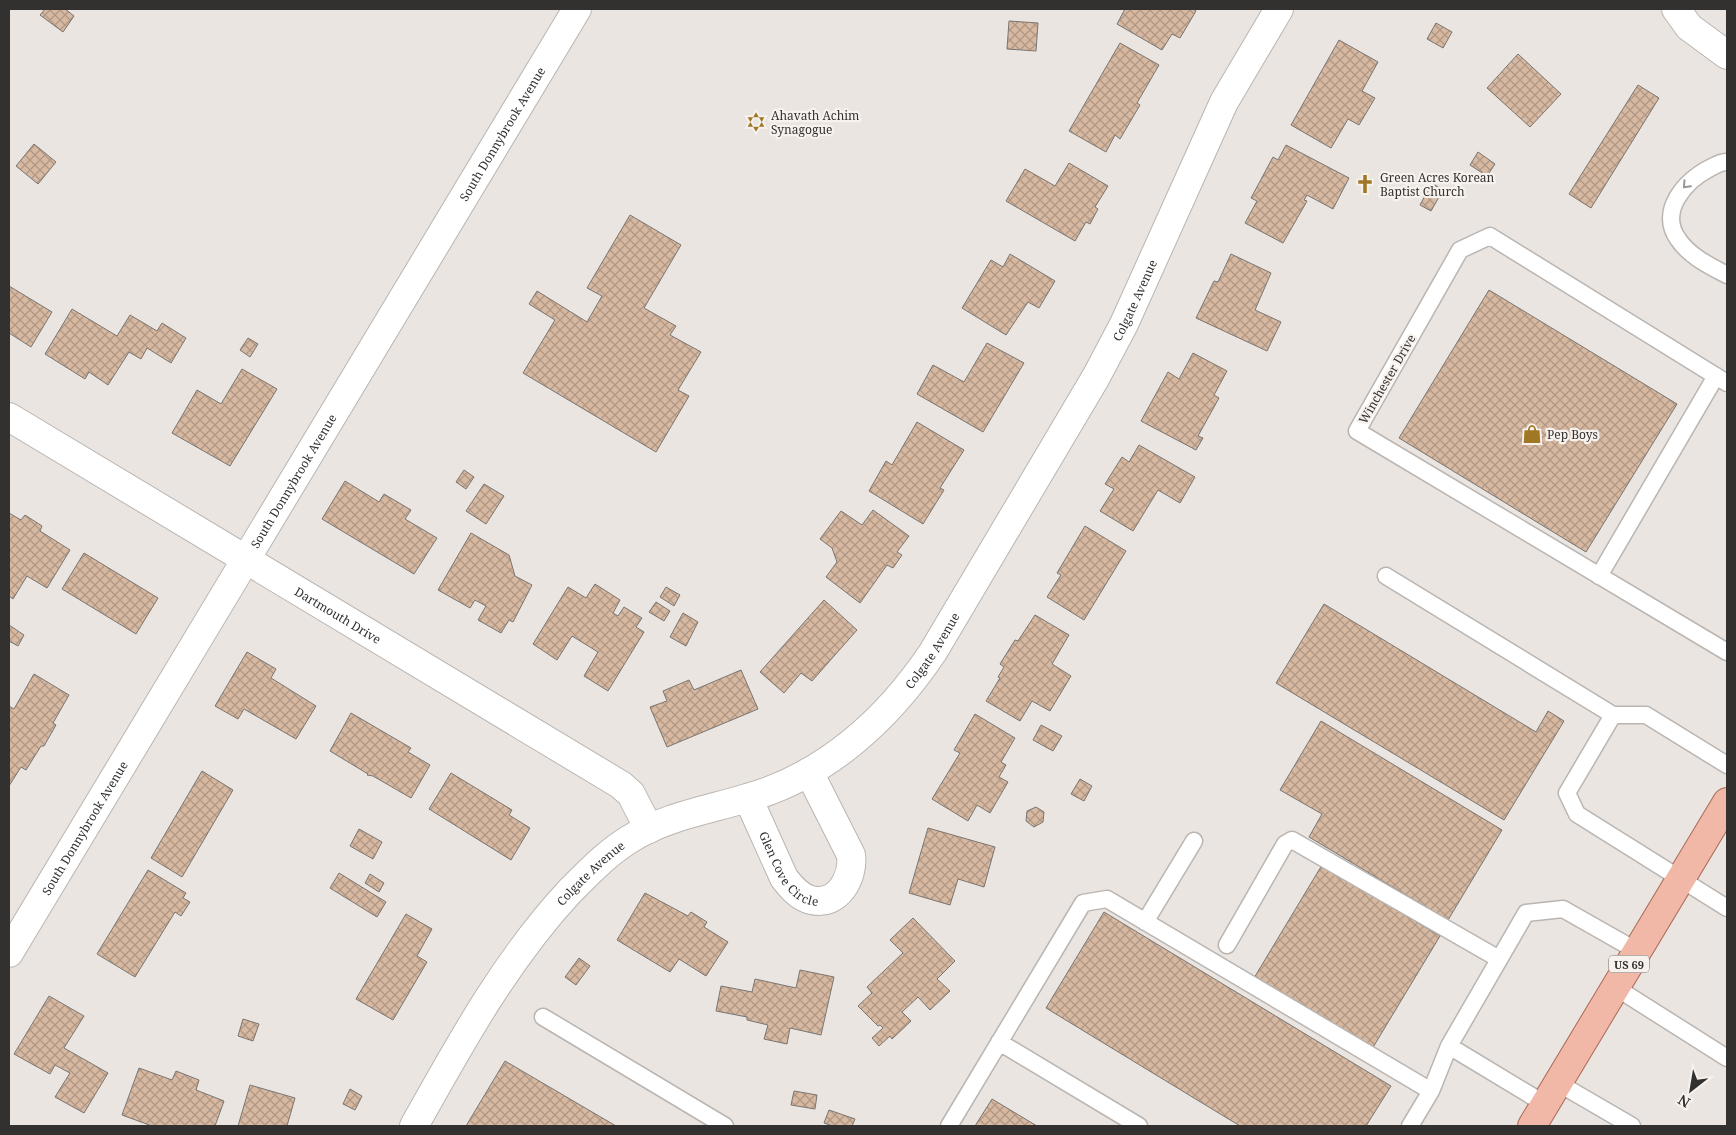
<svg xmlns="http://www.w3.org/2000/svg" width="1736" height="1135" viewBox="0 0 1736 1135" font-family="'Noto Serif',serif">
  <defs>
    <pattern id="building-cross-hatch" width="8" height="8" patternUnits="userSpaceOnUse" patternTransform="scale(1.25)"><rect width="8" height="8" fill="#d7b9a2"/><path d="M0 0l8 8M0 8l8-8" fill="none" stroke="#af9784"/></pattern>
  </defs>
  <rect width="100%" height="100%" fill="#eae5e1"/>
  <!-- building -->
  <path fill="url(#building-cross-hatch)" stroke="#7a7571" d="M45,9h20l9,7 -11,16 -23,-17z
    M1125,9h68l3,2 -16,27 -8,-4 -10,16 -45,-26z
    M1009,21l29,2 -2,28 -29,-2z
    M1436,23l16,9 -9,16 -16,-9z
    M1339,40l39,22 -16,29 13,7 -16,27 -11,-6 -17,29 -40,-23z
    M1120,43l39,22 -22,38 3,2 -20,34 -5,-4 -9,17 -37,-21z
    M1518,54l43,40 -31,33 -43,-39z
    M1638,85l21,13 -68,110 -22,-14z
    M34,144l22,18 -18,22 -22,-18z
    M1286,145l63,33 -16,31 -26,-14 -3,5 3,1 -24,42 -38,-20 12,-22 -6,-3 22,-41 5,3z
    M1478,152l17,12 -8,12 -17,-11z
    M1069,163l39,23 -13,21 3,2 -8,15 -4,-2 -11,19 -69,-40 19,-32 30,17z
    M1432,183l11,7 -12,21 -11,-6z
    M630,215l51,30 -37,63 32,18 -6,9 31,17 -23,38 11,6 -33,56 -133,-79 32,-53 -26,-16 8,-13 50,31 15,-26 -15,-8z
    M1010,254l45,27 -16,27 -11,-6 -22,33 -44,-27 29,-48 12,7z
    M1231,254l40,19 -16,37 26,12 -14,29 -71,-33 18,-37 4,1z
    M9,286l43,26 -21,35 -22,-14z
    M1489,290l188,114 -91,148 -187,-114z
    M72,309l45,27 13,-21 27,16 5,-8 24,15 -15,25 -24,-15 -6,11 -12,-7 -21,33 -19,-13 -4,7 -40,-25z
    M248,338l10,6 -8,13 -10,-7z
    M987,343l37,20 -41,69 -66,-38 16,-29 31,17z
    M1193,353l34,18 -13,24 5,3 -21,38 5,2 -7,12 -55,-29 27,-49 11,7z
    M242,369l35,20 -47,77 -58,-33 25,-43 24,14z
    M917,422l47,28 -24,38 4,2 -21,34 -54,-33 17,-30 6,4z
    M1139,445l56,32 -15,26 -22,-13 -25,41 -33,-20 14,-22 -9,-5 17,-27 7,5z
    M464,470l10,7 -8,12 -10,-7z
    M345,481l34,21 5,-8 27,16 -6,9 32,19 -23,36 -92,-55z
    M484,484l20,12 -18,28 -20,-13z
    M873,510l36,26 -12,16 5,3 -9,13 -6,-3 -27,38 -34,-26 11,-15 -5,-14 -12,-9 21,-28 21,14z
    M9,513l12,7 4,-5 17,11 -2,5 30,19 -23,38 -20,-12 -14,23 -4,-3z
    M1085,526l41,25 -42,69 -37,-23 14,-22 -4,-2z
    M471,533l38,22 6,21 17,9 -19,37 -4,-2 -8,13 -23,-13 8,-14 -11,-6 -5,8 -32,-18z
    M84,553l74,45 -22,36 -74,-45z
    M595,584l25,16 -7,13 5,3 6,-9 18,11 -6,9 8,5 -36,59 -24,-15 14,-24 -26,-16 -15,24 -24,-16 35,-57 18,11z
    M666,587l14,8 -6,11 -14,-9z
    M824,600l33,30 -45,51 -11,-8 -17,20 -24,-21z
    M656,602l14,9 -6,10 -15,-9z
    M1324,604l212,128 12,-21 16,10 -60,99 -228,-137z
    M683,613l15,9 -12,24 -16,-9z
    M1035,615l34,20 -17,29 19,12 -21,35 -18,-10 -12,20 -34,-20 14,-23 -2,-1 6,-10 -4,-3 15,-24 3,1z
    M9,625l15,10 -6,11 -9,-5z
    M247,652l29,17 -5,9 45,28 -20,33 -52,-30 -6,10 -23,-13z
    M741,670l17,39 -91,38 -17,-40 17,-6 -4,-10 26,-11 5,10z
    M34,674l35,21 -16,28 3,2 -12,21h-3l-15,24 -5,-3 -12,19v-80l5,3z
    M351,713l60,35 -3,4 22,13 -19,33 -38,-22 -6,-1 1,-1 -38,-23z
    M975,714l40,24 -14,24 5,3 -7,12 9,5 -18,31 -13,-8 -9,16 -36,-22 28,-46 -6,-3z
    M1321,721l181,109 -54,90 -139,-83 13,-23 -42,-24z
    M1041,725l21,11 -9,15 -20,-11z
    M202,771l31,19 -51,87 -31,-19z
    M451,773l61,37 -3,5 21,13 -19,32 -82,-51z
    M1080,779l12,7 -8,15 -13,-7z
    M1036,807l8,5 -1,10 -9,5 -8,-6 1,-10z
    M928,828l67,19 -11,40 -26,-8 -8,26 -41,-12z
    M359,829l23,13 -9,17 -23,-13z
    M1322,865l118,71 -68,113 -118,-71z
    M148,870l38,23 -3,5 7,4 -9,14 -6,-4 -40,65 -38,-23z
    M339,873l47,29 -9,15 -47,-29z
    M370,874l14,9 -5,9 -14,-9z
    M645,893l43,23 3,-4 16,10 -3,5 24,15 -22,34 -27,-17 -9,13 -53,-32z
    M1104,912l287,174 -25,40h-126l-194,-118z
    M406,914l26,15 -15,27 10,6 -34,58 -37,-21z
    M913,918l42,43 -18,18 13,12 -20,19 -12,-13 -16,15 9,9 -19,18 -2,-3 -11,10 -7,-8 11,-10 -3,-3 -2,1 -20,-20 14,-13 -5,-6 36,-34 -13,-13z
    M579,958l11,8 -14,19 -11,-8z
    M800,970l34,7 -13,58 -31,-7 -3,16 -23,-5 4,-14 -21,-5v-3l-31,-6 5,-25 31,6 3,-13 41,9z
    M49,996l35,20 -20,32 44,25 -24,40 -29,-16 15,-24 -15,-8 -5,9 -36,-20z
    M243,1019l16,5 -6,17 -15,-5z
    M505,1061l111,65h-150z
    M139,1068l33,12 4,-9 23,9 -3,10 28,11 -9,25h-63l-30,-11z
    M250,1085l45,13 -8,28h-49z
    M350,1089l12,7 -7,14 -12,-6z
    M794,1091l23,4 -2,14 -24,-4z
    M992,1099l45,27h-62z
    M829,1110l26,9 -3,7h-19l-9,-3z"/>
  <g fill="none" stroke-linecap="round" stroke-linejoin="round">
    <!-- lane casing -->
    <g stroke="#bab5b1" stroke-width="19">
      <path id="lane" d="M1727,162c-7,0 -11,3 -17,6 -25,13 -52,43 -32,71 11,17 32,27 49,36
        M1727,383l-237,-147 -30,14 -103,181 370,221
        M1386,576l227,139h33l81,50
        M1599,576l117,-200
        M1613,715l-46,78 10,21 150,94
        M1145,922l49,-81
        M1227,945l58,-101 7,-4 207,119
        M1615,987l112,71
        M543,1017l182,109
        M999,1042l140,84
        M1558,1083l74,43
        M1431,1091l18,-45
        M1545,1104l-96,-58 77,-133 37,-4 74,42
        M949,1126l134,-223 24,-4 324,192 -21,35"/>
    </g>
    <!-- street casing -->
    <g stroke="#bab5b1" stroke-width="30">
      <g id="street">
        <path d="M1676,9l13,18 38,28"/>
        <path id="s1" d="M9,417l612,368 10,9 18,35"/>
        <path id="s2" d="M748,798l36,80c7,9 15,19 27,22 27,7 43,-23 40,-45l-42,-83"/>
        <path id="s3" d="M9,953l568,-944"/>
        <path id="s4" d="M414,1126c46,-82 91,-165 156,-235 19,-19 37,-38 60,-52 34,-22 78,-29 117,-41 79,-22 141,-79 186,-146l163,-275 28,-53 100,-222 55,-93"/>
      </g>
    </g>
    <!-- primary casing -->
    <g stroke="#a96957" stroke-width="30">
      <path id="primary" d="M1532,1126l195,-324"/>
    </g>
    <!-- lane -->
    <use href="#lane" stroke="#fff" stroke-width="16"/>
    <!-- street -->
    <use href="#street" stroke="#fff" stroke-width="28"/>
    <!-- primary -->
    <use href="#primary" stroke="#f1b7a7" stroke-width="28"/>
  </g>
  <!-- one-way arrows -->
  <defs><path id="oneway-chevron" d="M-2-3.5L2.5 0L-2 3.5" fill="none" stroke-width="1.6" stroke-linecap="round" stroke-linejoin="round" transform="scale(1.25)"/></defs>
  <use stroke="#999897" href="#oneway-chevron" transform="translate(1686 185) rotate(133)"/>
  <!-- icons -->
  <defs>
    <g id="synagogue-bare" transform="scale(1.5)"><path d="M0-6.5L5.6 3.2H-5.6ZM0 6.5L5.6-3.2H-5.6Z" fill="#a07725" stroke="#f8f2ee" stroke-width="2.5" paint-order="stroke"/></g>
    <g id="church-bare" transform="scale(1.5)"><path d="M-1.2-6h2.4v3.5h3.3v2.4h-3.3V6h-2.4V-.1h-3.3v-2.4h3.3Z" fill="#a07725" stroke="#f8f2ee" stroke-width="2.5" paint-order="stroke"/></g>
    <g id="shop-bare" transform="scale(1.5)"><path d="M-5-2.5h2.3a2.7 3.5 0 0 1 5.4 0H5L5.5 6h-11ZM-1.5-2.5h3a1.5 2.3 0 0 0-3 0Z" fill="#a07725" stroke="#f8f2ee" stroke-width="2.5" paint-order="stroke"/></g>
  </defs>
  <g fill-rule="evenodd">
    <use href="#synagogue-bare" x="756" y="122"/>
    <use href="#church-bare" x="1365" y="184"/>
    <use href="#shop-bare" x="1532" y="434"/>
  </g>
  <g text-anchor="middle" dominant-baseline="central" stroke-width="4.5" stroke-linejoin="round" paint-order="stroke">
    <!-- shield labels -->
    <rect fill="#f8f2ee" stroke="#6e6b68" stroke-width="1" x="1609" y="955.5" width="40" height="17" rx="4"/>
    <g font-size="11" font-weight="bold" fill="#33312f">
      <text x="1629" y="964">US 69</text>
    </g>
    <!-- poi labels -->
    <g font-size="12" fill="#33312f" stroke="#f8f2ee" text-anchor="start">
      <text x="771" y="115">Ahavath Achim<tspan x="771" dy="14">Synagogue</tspan></text>
      <text x="1380" y="177">Green Acres Korean<tspan x="1380" dy="14">Baptist Church</tspan></text>
      <text x="1547" y="434">Pep Boys</text>
    </g>
    <!-- street labels -->
    <g font-size="12" fill="#33312f" stroke="#f8f2ee">
      <text stroke="none"><textPath href="#s3" startOffset="956">South Donnybrook Avenue</textPath></text>
      <text stroke="none"><textPath href="#s4" startOffset="1134">Colgate Avenue</textPath></text>
      <text transform="translate(1387 379) rotate(-60)">Winchester Drive</text>
      <text stroke="none"><textPath href="#s3" startOffset="551">South Donnybrook Avenue</textPath></text>
      <text stroke="none"><textPath href="#s1" startOffset="384">Dartmouth Drive</textPath></text>
      <text stroke="none"><textPath href="#s4" startOffset="729">Colgate Avenue</textPath></text>
      <text stroke="none"><textPath href="#s3" startOffset="146">South Donnybrook Avenue</textPath></text>
      <text stroke="none"><textPath href="#s2" startOffset="84">Glen Cove Circle</textPath></text>
      <text stroke="none"><textPath href="#s4" startOffset="310">Colgate Avenue</textPath></text>
    </g>
  </g>
  <!-- border -->
  <rect width="1736" height="1135" fill="none" stroke="#33312f" stroke-width="20"/>
  <!-- north arrow -->
  <g transform="translate(1691 1090) rotate(211)" stroke="#f8f2ee" stroke-width="4" paint-order="stroke">
  <path d="M0-4L9 19L0 12L-9 19Z" fill="#33312f"/>
  <text y="-8" font-size="14" font-weight="bold" text-anchor="middle" fill="#33312f">N</text>
  </g>
</svg>
